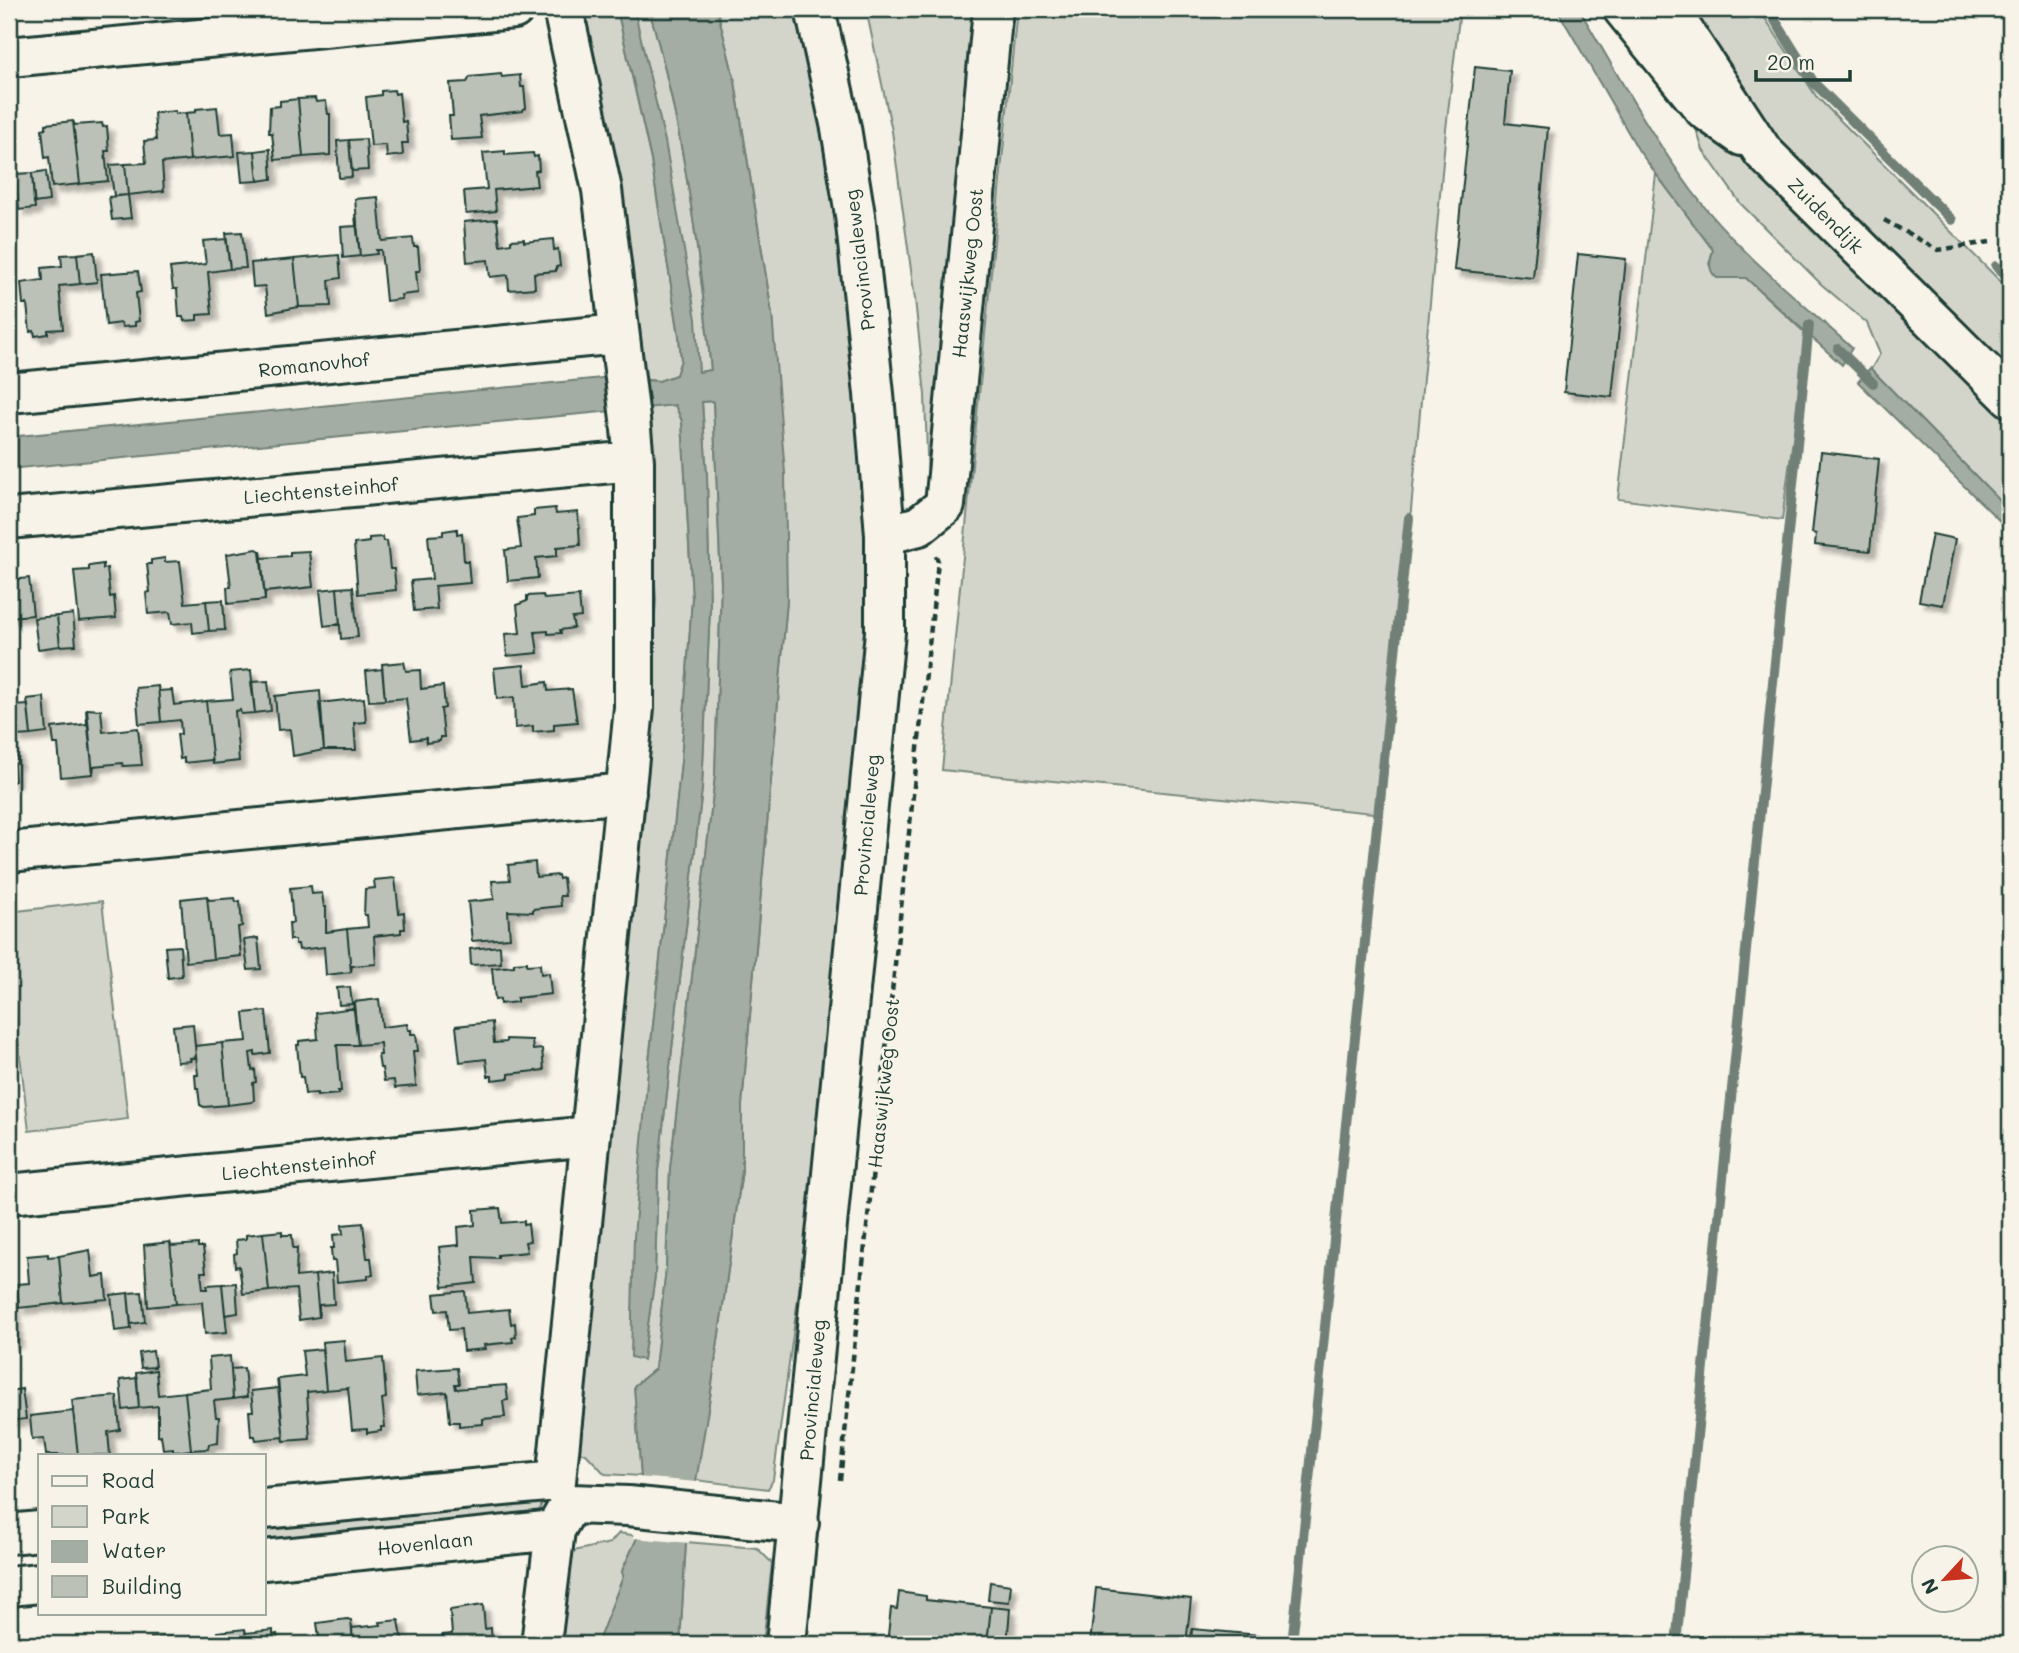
<svg xmlns="http://www.w3.org/2000/svg" width="2019" height="1653" viewBox="0 0 2019 1653" font-family="Mali,sans-serif">
  <defs>
    <filter id="shadow"><feDropShadow dx="6" dy="6" stdDeviation="2" flood-color="#0004"/></filter>
  </defs>
  <rect width="100%" height="100%" fill="#f7f3e8"/>
  <filter id="ink" filterUnits="userSpaceOnUse"><feTurbulence type="fractalNoise" baseFrequency=".0143" numOctaves="2"/><feDisplacementMap in="SourceGraphic" scale="14" xChannelSelector="R" yChannelSelector="G"/><feConvolveMatrix kernelMatrix="1 2 1 2 8 2 1 2 1" color-interpolation-filters="sRGB"/></filter>
  <g filter="url(#ink)">
    <!-- green -->
    <path fill="#d3d5ca" stroke="#79897f" stroke-width="2" d="M574,9h43l34,151 28,175 2,25 -5,15 -17,6 -19,-2z
      M634,9h15c34,116 50,240 62,361l-13,2 -51,-301z
      M717,9h86l52,319 12,193 -3,135 -23,258 -42,377 -26,189 -5,9 -73,-9 16,-89 31,-221v-65l45,-504 -15,-287 -37,-232z
      M866,9h112l-39,391 -11,83 -3,-88 -10,-96 -23,-168z
      M1017,9h443l-14,120 -63,685 -441,-44z
      M1687,9h72l57,87 194,195v93l-252,-262z
      M1687,102l323,324v85l-139,-142 9,-15 -13,-31 -46,-39 -80,-80 -38,-54z
      M1656,174l57,76 -4,14 8,14h29l61,57 -25,185 -164,-21z
      M713,401l8,182 -6,193 -45,393 -4,99 -11,101 -21,17 7,90 -36,-2 -19,-20 -11,-3 64,-607 17,-244 -12,-192 31,-3 7,16 10,177 -11,164 -34,319 -4,278 12,-83 3,-105 44,-382 8,-181 -3,-132 -5,-74z
      M102,901l26,218 -99,12 -20,-169v-50z
      M536,1491l5,15 -5,16 -272,27v-31z
      M619,1533l19,3 -16,35 1,6 -26,67h-43l10,-91 46,-10z
      M686,1542l71,6 15,15 -9,81h-83z"/>
    <!-- water -->
    <path fill="#a4ada3" stroke="#6f8077" stroke-width="2" d="M617,9h17l31,132 31,178 3,53 12,-2c-12,-121 -28,-245 -62,-361h68l18,73 37,232 13,159 2,128 -45,504v65l-31,221 -25,151 -6,102h-83l26,-67 -1,-6 16,-35 3,-60 -7,-90 21,-17 11,-101 4,-99 45,-393 6,-193 -8,-182 -11,1 5,74 3,132 -8,181 -44,382 -3,105 -12,84 -12,-3 3,-120 13,-156 34,-319 11,-164 -10,-177 -7,-16 -666,64v-32l593,-59 57,3 17,-6 5,-15 -2,-25 -28,-175z
      M1557,9h22c36,61 70,124 113,182 44,59 105,107 160,157l-10,17 -96,-87h-29c-10,-8 -7,-17 -4,-28l-74,-99z
      M1870,368l140,143v20l-152,-149z"/>
    <!-- pier -->
    <path fill="#f7f3e8" d="M637,1477l61,5 -9,61 -56,-5z"/>
    <g fill="none" stroke-linecap="round" stroke-linejoin="round">
      <!-- stream -->
      <path stroke="#6f8077" stroke-width="10" d="M1768,9l46,74 138,137
        M1996,266l14,14
        M1838,349l35,34
        M1292,1644l117,-1126
        M1676,1644l133,-1319"/>
    </g>
    <!-- building -->
    <path fill="#bbc1b6" stroke="#1f3d34" stroke-width="2" filter="url(#shadow)" d="M1475,67l35,4 -5,52 43,5 -15,150 -79,-8z
      M501,74l1,3 18,-2 1,12h3l2,21 -3,1v2l-44,5 3,22 -31,2 -2,-24h4l-3,-33 17,-1 3,-5z
      M394,90l1,4 4,-1 3,29 4,-1 2,22h-6l1,12 -16,2 -1,-12 -15,1 -5,-49 15,-2v-4z
      M315,98l1,4 10,-1 2,13h2v41l-27,2 -5,-58z
      M298,99l5,58 -28,3 -3,-27h-3l1,-26 10,-1v-5z
      M217,107l3,27 13,-1 2,23 -45,4 -4,-47 10,-1v-3z
      M175,111v3l11,-1 4,47 -28,3 2,28 -36,4 -3,-31 21,-1 -2,-22 12,-1 -2,-27z
      M73,121l2,4 27,-2 1,4 4,-1 2,25h-4l3,30 -28,3z
      M73,121l7,63 -28,3 -3,-30 -4,1 -3,-29 4,-1v-4z
      M366,139l2,31 -16,1 -3,-31z
      M349,140l3,37 -13,1 -2,-37z
      M270,149l2,30 -14,2 -3,-30z
      M255,151l3,30 -16,1 -3,-30z
      M505,151v4l28,-2 1,4 4,-1 1,14 -4,1 2,15 -43,4 2,21 -30,3 -2,-23 23,-2 -4,-36z
      M125,164l3,31 -14,1 -4,-31z
      M46,171l3,30 -15,2 -2,-30z
      M32,173l3,35 -16,2 -4,-36z
      M128,195l3,23 -19,2 -3,-23z
      M378,197l4,44 31,-3 1,9h4l2,24h-4l2,22 -17,2 1,4 -16,2 -5,-51h-5l1,4 -17,2 -5,-57z
      M355,214l5,42 -17,2 -2,-31 15,-1z
      M497,219l3,26 11,-2v-3l13,-1v3l29,-3 1,11 4,-1 2,17 -4,1v4l-22,2 1,15 -26,2 -1,-15 -18,2 -2,-17 -21,2 -3,-40z
      M242,232l4,36 -16,1 -4,-36z
      M226,239l4,30 -22,3 4,42 -15,1v5l-13,1 -1,-4h-4l-2,-28h-4l-3,-21 36,-4 -3,-23z
      M94,252l3,30 -17,2 -3,-30z
      M77,254l3,30 -21,2 4,43 -15,1v4l-13,2 -1,-5 -4,1 -3,-28h-4l-2,-21 22,-3 -1,-12 20,-2 -1,-11z
      M1578,254l48,5 -14,138 -48,-5z
      M339,255l2,23 -12,2 2,26 -32,1 -5,-48z
      M294,259l5,48 -31,6 -3,-27 -12,1 -2,-24z
      M138,271l3,21 -5,1 3,28 -4,1v4l-13,1 -1,-4 -15,2 -5,-51z
      M1821,452l58,7 -9,92 -55,-6 1,-11 -4,-1z
      M555,508l1,6 22,-2 2,33 -23,2v9l-21,2 2,20 -30,3 -3,-31 16,-2 -4,-30 17,-2v-6z
      M457,529v5l5,-1 2,28h4l2,22 -35,3 2,23 -23,2 -3,-30 21,-2 -4,-43 15,-1v-4z
      M1932,534l23,5 -12,66 -24,-4z
      M382,537l1,4h4l3,28h4l2,21 -38,4 -4,-50 15,-2v-4z
      M257,549l3,2 5,49 -37,4 -1,-17h4l-4,-33z
      M261,550l1,8 28,-2v-4l19,-1 4,36 -48,5v8z
      M165,558v4l15,-1 5,42 21,-2 3,30 -16,2 -1,-11 -20,2 -2,-12 -22,2 -2,-21 4,-1 -3,-28h4v-4z
      M103,564v5l4,-1 3,29 4,-1 2,22 -37,3 -5,-50 15,-1v-4z
      M29,578l4,37 -24,2 1,-37z
      M353,587l5,50 -17,2 -4,-51z
      M337,588l3,36 -16,2 -4,-36z
      M543,595l1,4 35,-3 2,21 -9,1 2,10 -14,2 1,3 -13,1v-3l-13,1 3,21 -31,3 -2,-22 15,-1 -3,-28 10,-4v-5z
      M223,600l2,30 -16,1 -3,-30z
      M73,614l3,31 -16,1 -3,-30z
      M57,616l3,30 -22,3 -4,-31z
      M404,662l2,9 14,-1 1,19 22,-3 2,22 -4,1 3,28h-4v4l-14,2v-5l-15,2 -5,-42 -21,2 -3,-36z
      M524,665l2,20 21,-3 1,9 24,-2 5,33 -23,2v6l-21,2v-6l-18,2 -1,-31 -17,2 -3,-31z
      M382,669l3,31 -16,1 -3,-30z
      M251,670l4,43 -14,1 -1,-4 -5,1 4,50 -26,3 -7,-63 27,-2 -3,-27z
      M268,681l3,30 -16,2 -4,-31z
      M158,686l1,5 13,-1 2,15 32,-4 7,63 -2,-4 -27,3v-5l-4,1 -3,-25h4l-1,-14 -19,2z
      M158,686l3,36 -22,2 -3,-36z
      M320,691l4,59 -31,6 -3,-27 -12,1 -3,-34z
      M44,697l3,36 -16,2 -4,-36z
      M364,698l2,24 -12,1 2,27h-32l-5,-47z
      M28,705l3,30 -15,1 -2,-30z
      M86,709l7,65 -32,3 -3,-33h-4l-2,-16 35,-4z
      M87,709l14,1 2,22 35,-4 4,37 -19,1 -1,-3 -28,3 -1,8z
      M9,722l4,29h3l1,12 -3,1 1,17 -6,3z
      M535,862l1,15 22,-2 1,4 4,-1 2,18h-5l1,10 -28,3v3l-25,-1 2,27 -38,3 -4,-39 26,-3 -2,-18 18,-1 -2,-15z
      M395,878l4,35 5,-1 1,17h-4v4l-27,3 2,28 -24,2 -1,6 -4,-43 21,-2 -1,-12h-3l1,-26 10,-1 -1,-8z
      M311,886l1,8 10,-1 2,14h2v25l21,-3 4,43 -25,3 -2,-28 -25,3 -1,-6h-3v-4h-5l-1,-17h4l-3,-35z
      M207,896l2,4 26,-2 1,4 4,-1 2,25 -4,1 3,29 -28,3z
      M207,896l6,63 -27,3 -5,-63z
      M258,938l3,31 -13,1 -4,-30z
      M180,946l2,30 -14,2 -3,-31z
      M500,946l1,17 -30,2 -1,-16z
      M527,962v3l13,-1 1,10 8,-1 2,21 -34,4v4l-17,2v-5l-5,1 -3,-32 22,-2v-3z
      M350,987l2,17 -13,1 -2,-17z
      M379,999l3,28 25,-3 1,6h3v4h5l2,17h-5l3,35 -21,2 -1,-8 -10,1 -2,-13h-2l-2,-13h3l-1,-12 -22,2 -4,-43z
      M353,1002l5,43h-21l4,46h-3l1,3 -22,2v-3l-12,1 -2,-17h-3l-3,-32h2v-4l19,-2 -2,-26 38,-5z
      M266,1011l4,42 -15,2v-3l-5,1 2,17 3,-1 1,13 -3,1 1,17 -2,2 -24,3 -6,-62 25,-2 -3,-28z
      M492,1022l2,21 12,-1v-3l26,1 1,10 9,-1 2,21 -35,4v4l-17,2v-4h-4l-2,-17 -26,3 -4,-36z
      M193,1024l3,33 -6,1 1,3 -14,1 -4,-36z
      M222,1043l6,62 -24,2 -4,-2 -2,-17h-2l-1,-13h3l-3,-29z
      M500,1208l2,15 22,-2v4l4,-1 2,17 -5,1 2,10 -29,3v3l-24,-1 2,26 -33,4 -4,-40 20,-2 -1,-18 17,-2 -1,-15z
      M363,1223l4,35h4l2,17h-5v4l-31,3 -2,-21h-3l-1,-13h3l-1,-13 10,-1 -1,-9z
      M282,1231v4h10l1,13h4l-1,29 19,-2 4,42 -20,3 -3,-31 -27,2 -6,-58z
      M263,1233l6,58 -26,3 -4,-28 -4,1 -1,-13 3,-1 -1,-13 10,-1v-4z
      M170,1242l2,4 26,-2v3h5l3,25h-5l2,17h5l-1,-4 15,-1 5,48 -22,2 -3,-32 -26,2z
      M170,1242l6,62 -28,3 -4,-62z
      M90,1250l3,27 12,-2 2,24 -44,4 -4,-47z
      M48,1254v3l11,-1 4,47 -44,5 -2,-24 12,-1 -2,-27z
      M332,1273l2,31 -15,1v12l-4,-42z
      M236,1283l2,30 -13,2 -3,-31z
      M465,1291l2,22 42,-4 2,15 4,-1 1,14 -4,1 1,4 -29,3 1,4 -22,2 -2,-22 -12,1 -2,-20 -11,1 -2,-17z
      M142,1292l3,30 -14,2 -3,-31z
      M128,1293l3,36 -16,2 -4,-36z
      M9,1305h5l3,36 -8,1z
      M344,1340l2,22 37,-4 3,40 -4,1 3,28h-4v4l-14,2v-4l-15,1 -4,-42 -22,2 -4,-48z
      M322,1349l4,41 -19,2 3,47 -26,2 -6,-62 27,-3 -3,-25z
      M153,1351l2,16 -14,1 -2,-15z
      M230,1356l3,43 -19,2 2,16h3l-1,26 -9,1 -1,5 -17,1 -6,-58 26,-3 -2,-31z
      M244,1368l3,29 -14,2 -2,-30z
      M457,1368l2,16h-4l1,5 50,-4 2,15 -5,1 2,16 -22,2v5l-24,2v-4h-9l-3,-30 -30,3 -2,-24z
      M156,1370l2,25 27,-3 6,58 -18,2v-4l-10,1 -2,-14 -3,1v-30l-19,2 -3,-35z
      M137,1378l2,30 -16,2 -3,-30z
      M277,1379l7,62 -1,-4 -27,3 -1,-4h-4l-2,-25h4l-2,-20 27,-3z
      M22,1389l4,30 -17,2v-30z
      M117,1396l3,34 -12,2 2,23h-32l-6,-55z
      M73,1411l5,44h-32l-2,-17 -12,1 -2,-23z
      M990,1582l21,3 -2,17 -21,-2z
      M1096,1588l95,11 -5,45h-96z
      M899,1592l27,4v4l65,7 -4,37h-100l4,-36 6,1z
      M483,1605l2,24 6,-1 1,16h-48l-1,-9 9,-1 -2,-24z
      M991,1607l19,2 -3,35h-20z
      M347,1619l4,1 2,24h-33l-3,-21z
      M399,1620l4,24h-50l-1,-16 29,-3 -1,-3z
      M245,1629l1,15h-28v-12z
      M245,1629l1,4 27,-3v5l4,-1 1,10h-32z
      M1192,1629l67,6 -1,9h-67z
      M170,1637v4l10,-1v4h-28l-1,-6z"/>
    <g fill="none" stroke-linecap="round" stroke-linejoin="round">
      <!-- minor casing -->
      <g stroke="#1f3d34" stroke-width="44">
        <path id="minor" d="M1623,9l81,100 38,27
          M1669,9l94,143 247,245
          M9,57l505,-48
          M9,393l610,-59
          M9,519l625,-58
          M885,535l34,-9 26,-21 48,-496
          M9,852l617,-59
          M9,1194l581,-58
          M556,1481l78,-773v-247l-4,-42 -28,-229 -39,-181
          M571,1504l57,2 171,17
          M264,1509l292,-28
          M9,1534l31,-3
          M264,1560l291,-30
          M9,1586l31,-3
          M541,1644l14,-114 12,-21"/>
      </g>
      <!-- major casing -->
      <g stroke="#1f3d34" stroke-width="44">
        <path id="major" d="M786,1644l99,-1012v-97l-11,-141 -19,-179 -14,-87 -26,-119"/>
      </g>
      <!-- path -->
      <path stroke="#1f3d34" stroke-width="4.5" stroke-dasharray="7 5" stroke-linecap="butt" d="M1884,220l54,30 52,-8
        M840,1480l98,-919 -2,-5"/>
      <!-- minor -->
      <use href="#minor" stroke="#f7f3e8" stroke-width="38"/>
      <!-- major -->
      <use href="#major" stroke="#f7f3e8" stroke-width="38"/>
    </g>
  </g>
  <g text-anchor="middle" dominant-baseline="central" stroke-width="5" stroke-linejoin="round" paint-order="stroke">
    <!-- street labels -->
    <g font-size="19" fill="#1f3d34" stroke="#f7f3e8">
      <text transform="translate(1826 215) rotate(45)">Zuidendijk</text>
      <text transform="translate(859 260) rotate(-97)">Provincialeweg</text>
      <text transform="translate(967 273) rotate(-84)">Haaswijkweg Oost</text>
      <text transform="translate(314 364) rotate(-6)">Romanovhof</text>
      <text transform="translate(321 490) rotate(-5)">Liechtensteinhof</text>
      <text transform="translate(866 825) rotate(-85)">Provincialeweg</text>
      <text transform="translate(883 1083) rotate(-84)">Haaswijkweg Oost</text>
      <text transform="translate(299 1165) rotate(-6)">Liechtensteinhof</text>
      <text transform="translate(812 1390) rotate(-85)">Provincialeweg</text>
      <text transform="translate(425 1543) rotate(-6)">Hovenlaan</text>
    </g>
  </g>
  <!-- margin -->
  <rect width="2019" height="1653" fill="none" stroke="#f7f3e8" stroke-width="35"/>
  <rect x="18" y="18" width="1984" height="1618" fill="none" stroke="#1f3d34" stroke-width="2.5" filter="url(#ink)"/>
  <!-- legend -->
  <rect x="38" y="1454" width="228" height="161" fill="#f7f3e8" stroke="#a1aaa0" stroke-width="2"/>
  <rect x="52" y="1476" width="35" height="10" fill="#f7f3e8" stroke="#a1aaa0" stroke-width="2"/>
  <text x="102" y="1488" font-size="21" fill="#1f3d34">Road</text>
  <rect x="52" y="1506" width="35" height="21" fill="#d3d5ca" stroke="#a1aaa0" stroke-width="2"/>
  <text x="102" y="1524" font-size="21" fill="#1f3d34">Park</text>
  <rect x="52" y="1541" width="35" height="21" fill="#a4ada3" stroke="#a1aaa0" stroke-width="2"/>
  <text x="102" y="1558" font-size="21" fill="#1f3d34">Water</text>
  <rect x="52" y="1576" width="35" height="21" fill="#bbc1b6" stroke="#a1aaa0" stroke-width="2"/>
  <text x="102" y="1594" font-size="21" fill="#1f3d34">Building</text>
  <!-- north arrow -->
  <g transform="translate(1945 1579) rotate(244)"><circle r="33" fill="#f7f3e8" stroke="#a1aaa0" stroke-width="2"/>
  <path d="M0-5L12 26L0 18L-12 26Z" fill="#c8321e"/>
  <text y="-10" font-size="19" font-weight="bold" text-anchor="middle" fill="#1f3d34">N</text>
  </g>
  <!-- scale -->
  <path d="M1756 70v10h94v-10" fill="none" stroke="#1f3d34" stroke-width="3.5"/>
  <text x="1767" y="70" font-size="21" fill="#1f3d34" stroke="#f7f3e8" stroke-width="5" paint-order="stroke">20 m</text>
</svg>
